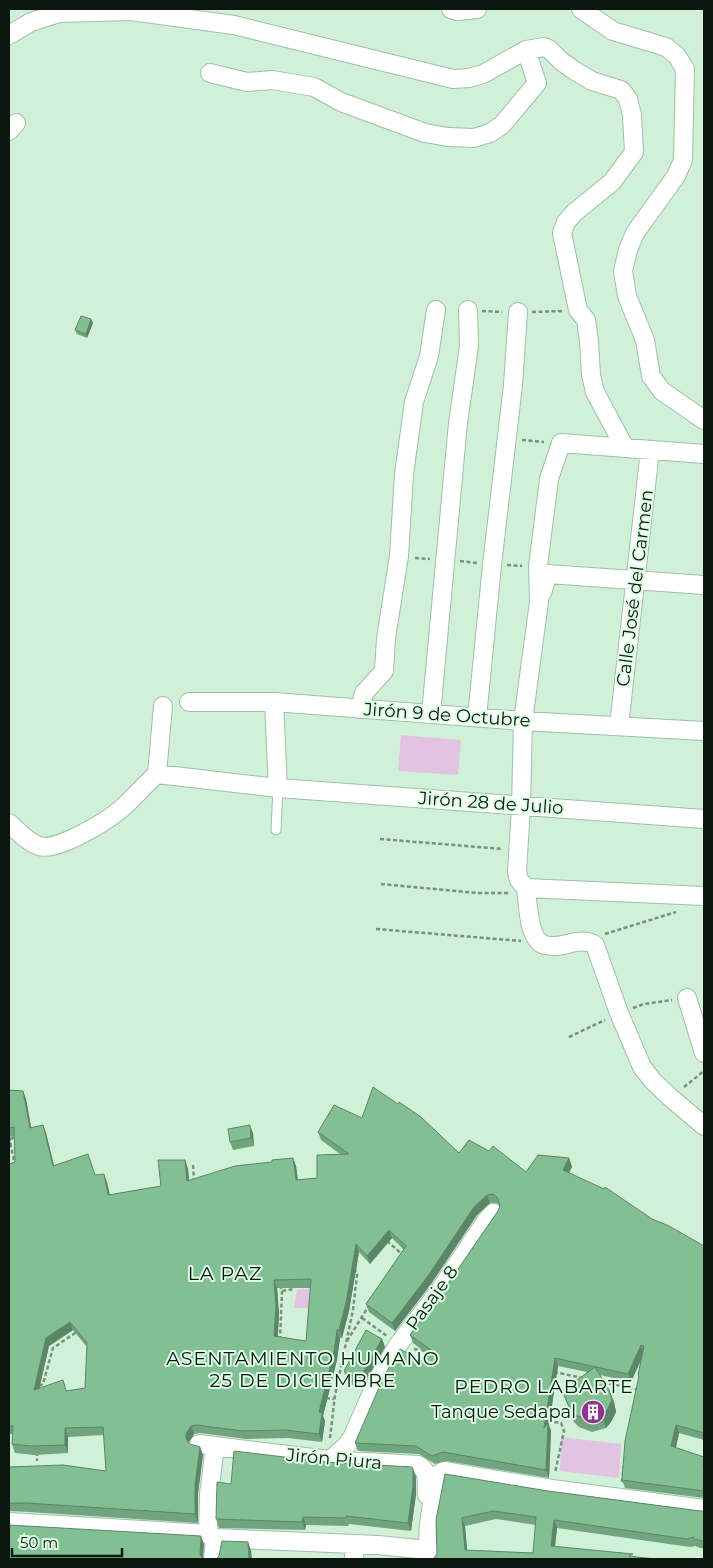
<svg xmlns="http://www.w3.org/2000/svg" width="713" height="1568" viewBox="0 0 713 1568" font-family="Montserrat,sans-serif">
  <rect width="100%" height="100%" fill="#d0f0d7"/>
  <!-- green -->
  <path fill="#e3c3e2" d="M401,735l60,5 -3,35 -60,-4z
    M314,1288l-1,20h-19l3,-18z
    M561,1437l60,7 -2,34 -59,-7z"/>
  <g fill="none" stroke-linecap="round" stroke-linejoin="round">
    <!-- service casing -->
    <g stroke="#a0bfa8" stroke-width="11">
      <path id="service" d="M276,830l2,-42"/>
    </g>
    <!-- minor casing -->
    <g stroke="#a0bfa8" stroke-width="20">
      <path id="minor" d="M451,9l6,2 20,-2
        M581,9l32,22 53,16 11,9 8,13 -2,91 -7,16 -41,57 -7,17 -5,21 4,25 18,44 6,36 11,15 42,29
        M9,35l22,-13 28,-9 72,-2 103,14 219,54 16,-1 14,-4 43,-24 18,-3 5,2 12,12 14,10 17,10 29,9 7,9 4,16 2,37 -22,30 -37,30 -9,10 -4,11 16,77 8,10 3,21 2,34 4,17 30,56
        M210,73l37,9 25,-2 42,7 27,15 84,31 23,4 26,1 16,-5 12,-8 35,-42 -11,-33
        M9,131l7,-8
        M704,454l-143,-11 -12,36 -11,87 1,36 -16,119 -2,85 -4,66 2,8 7,8 178,8
        M542,593l6,-19 156,11
        M189,702h85l249,19 181,10
        M274,702l4,86
        M360,709l4,-16 20,-22 2,-33 13,-82 5,-82 10,-72 15,-46 7,-46
        M431,714l27,-291 11,-77 -1,-36
        M477,717l15,-152 21,-180 5,-73
        M619,726l31,-276
        M157,774l6,-68
        M9,823c9,8 18,19 30,23 18,6 68,-25 82,-37 13,-11 23,-24 36,-35l121,14 426,31
        M526,888c2,15 2,53 19,57 10,3 21,-1 31,-3 7,-1 13,-1 19,3l24,68 23,54 11,14 18,17 33,28
        M687,998l17,55
        M199,1444l131,16 88,5c12,6 8,18 9,30
        M330,1460l16,-14 6,-8 26,-59 20,-34 42,-55 46,-69 7,-8
        M9,1522l199,12 7,4 163,7 40,4 11,2
        M208,1534l1,-40 6,-48
        M213,1559l2,-21
        M354,1559l1,-15
        M430,1559c-5,-29 2,-56 9,-85l5,-3 108,18 152,20"/>
    </g>
    <!-- path -->
    <path stroke="#79907f" stroke-width="2.5" stroke-dasharray="4 2.5" stroke-linecap="butt" d="M482,311l20,1
      M532,312l30,-1
      M522,440l22,2
      M415,558l15,1
      M460,561l17,2
      M507,565l15,1
      M380,839l123,10
      M381,884l96,9h32
      M376,929l145,12
      M605,934l71,-22
      M633,1008l11,-4 28,-4
      M569,1037l36,-17
      M684,1087l20,-16
      M9,1137l6,28
      M9,1146l3,-8 4,-1
      M193,1165l1,15
      M387,1241l16,14
      M280,1285l2,6 12,-2
      M362,1318l25,18
      M280,1340l2,-49
      M347,1341l21,-34
      M414,1349l12,2
      M554,1372l29,6
      M603,1382l35,8
      M39,1386l4,-2 10,-36 25,-17
      M326,1398l8,1
      M548,1421l13,2 3,8 -9,42
      M330,1438l5,-43 18,-85 4,-35 -2,-6
      M37,1452v9
      M622,1482l2,-19"/>
    <!-- service -->
    <use href="#service" stroke="#fff" stroke-width="9"/>
    <!-- minor -->
    <use href="#minor" stroke="#fff" stroke-width="18"/>
  </g>
  <!-- wall -->
  <path fill="#70a57f" fill-rule="evenodd" d="M93,323l-6,15 -10,-4 -2,-4z
    M9,1090l14,1 3,8 5,29 12,-3 3,8 8,33 41,9 12,7 3,13 51,-9 24,-26 3,9 1,12 104,-23 3,8 2,14 19,-2 23,-24 -19,-14 -3,-8 44,-14 97,35 67,19 43,-14 3,9 -3,6 83,46 52,27v194l-25,-7 -3,15 28,9v41l-79,-10 -3,-8 17,-102 -1,-3 3,-15 -10,22 -31,-7 9,15 5,12 2,10 -5,10 -5,6 -14,4 -13,-5 -5,-5 -10,-27 23,-23 -29,-6 -9,59 2,6 -2,47 -103,-17 -11,3 -16,-10 -61,-3 -3,-8 69,-81 5,-7 -16,-12 -3,-8 35,-47 53,-77 2,-5v-1l-4,-2h-6l-13,12 -46,69 -36,47 -26,-19 -3,-8 38,-54 -12,-12 -22,26 -11,-12 -10,59 -7,27h-2l-3,22 -14,56 2,5 -3,21 -34,-4 -42,1 -46,-6 -6,1 -5,8 1,2 10,3 3,8 -5,38v30l-169,-11 -20,-1v-44l97,4 -2,-36 -36,2v16l-34,2 -19,-2 -3,-9 1,-10h-4v-270l6,-2 -1,-26 -5,1zM277,1288h34l-5,53 -28,-4 1,-23zM73,1330l14,17 -2,41 -19,3 -27,-3 10,-42z
    M253,1133l1,13 -21,4 -3,-8z
    M382,1339l3,8 -20,35 -13,3 -5,-6 -3,-8z
    M326,1462l87,7 3,8v17l-5,37 -62,-7 -1,2 -42,-1 -1,5 -86,-2 -3,-9 15,-35z
    M548,1491l152,20h4v38l-7,-2 -1,-1 -6,1 -133,-19 -2,19 78,7h-196l-1,-34zM496,1519l40,6 -3,28 -66,-2 -2,-25z"/>
  <!-- shaded-wall -->
  <path fill="#5b8668" d="M91,319l2,4 -6,15 -1,-4z
    M23,1091l3,8 7,38 -3,-9z
    M43,1125l3,8 10,41 -3,-8z
    M250,1125l3,8 1,13 -3,-8z
    M293,1158l3,8 3,22 -3,-8z
    M569,1158l3,9 -6,11 -3,-8z
    M185,1160l3,9 2,21 -3,-9z
    M104,1174l3,8 4,21 -3,-8z
    M487,1195l3,8 -13,12 -46,69 -36,47 -3,-8 82,-116z
    M389,1230l3,8 -22,26 -3,-8z
    M356,1244l3,8 -10,59 -7,27 -3,-8z
    M274,1280l3,8 2,26 -2,30 -3,-8z
    M70,1322l3,8 -24,16 -12,53 -3,-9 12,-52z
    M337,1330l3,8 -3,22 -14,56 2,5 -3,21 -3,-8v-22z
    M382,1339l3,8 -20,35 -3,-8z
    M641,1345l3,8 -13,29 -3,-8z
    M555,1358l3,8 -9,59 2,6 -2,47 -3,-8 -2,-42z
    M609,1390l5,12 2,10 -5,10 -5,6 -4,-12z
    M676,1425l3,8 -5,22 -3,-9z
    M191,1426l3,8 -5,8 -3,-3v-5z
    M65,1428l3,9v16l-3,-8z
    M200,1447l3,8 -5,38v30l-3,-9v-29z
    M413,1469l3,8v17l-5,37 -3,-8z
    M303,1517l3,8 -1,5 -3,-8z
    M462,1518l3,8 3,33 -3,-9z
    M554,1520l3,8 -3,27 -3,-9z
    M201,1536l3,8 -1,15 -3,-4z
    M248,1542l3,8 1,9h-3z"/>
  <!-- building -->
  <path fill="#82c094" stroke="#5b8668" fill-rule="evenodd" d="M81,316l10,3 -5,15 -11,-4z
    M373,1087l25,17 1,-2 22,15 38,36 10,-13 20,11 4,-5 33,26 12,-17 31,3 -6,12 41,19 1,-2 47,32 17,7 35,20v187l-28,-8 -5,21 33,11 -1,8h1v26l-82,-11 3,-39 14,-65 -1,-1 6,-29 -3,-1 -13,29 -73,-16 -11,70 4,-5 -2,47 -103,-18 -11,4 -16,-10 -61,-3 29,-67 16,-27 24,13 7,-12 -21,-15 35,-47 53,-77 2,-5 -3,-9 -4,-3 -6,1 -13,12 -46,69 -36,47 -26,-19 40,-58 -17,-16 -22,26 -11,-12 -10,59 -7,27h-2l-3,22 -15,60 3,1 -3,21 -34,-4 -42,1 -46,-6 -6,1 -5,8v5l4,5 10,3 -5,38v29l-169,-11h-17v-36l54,-2 43,6 -3,-44 -38,1v17l-34,1 -19,-2 1,-18h-4v-262l6,-2 -1,-35 -5,1v-38l14,1 7,37 13,-3 10,41 35,-12 7,21 9,-1 4,21 53,-9 -3,-26h27l2,21 48,-15 37,-4v-2l21,-2 3,22 21,-2v-23l32,-1 -31,-22 16,-27 28,13zM311,1279l-5,62 -32,-5 2,-30 -2,-26zM70,1322l17,21 -2,45 -19,3 -3,-11 -29,10 12,-52z
    M250,1125l1,13 -21,4 -2,-13z
    M366,1330l16,9 -20,35 -13,2 -5,-5z
    M595,1367l14,23 3,10 -5,10 -5,6 -14,4 -13,-5 -5,-6 -6,-14 9,-12z
    M234,1451l92,11 86,5 1,2v17l-5,37 -62,-7v2l-43,-1 -1,5 -86,-3 1,-37 14,2z
    M445,1474l103,17 152,20h4v30l-10,-2v-2l-7,2 -133,-19 -3,26 82,8 -4,2 26,3h-222l4,-5 -1,-34zM493,1511l43,6 -3,36 -68,-3 -3,-32z
    M9,1525l192,11 -1,19 4,4h-195z
    M222,1541l26,1 1,17h-33l3,-3z"/>
  <!-- icons -->
  <defs>
    <g id="building-disc" transform="scale(1.25)"><circle r="9.5" fill="#932f95" stroke="#ddfde4"/><path d="M-4-6H4V6H1V3H-1V6H-4ZM-2.5-4.3h1.7v1.8h-1.7ZM.8-4.3h1.7v1.8H.8ZM-2.5-1h1.7V.8h-1.7ZM.8-1h1.7V.8H.8Z" fill="#fff"/></g>
  </defs>
  <g fill-rule="evenodd">
    <use href="#building-disc" x="593" y="1412"/>
  </g>
  <g text-anchor="middle" dominant-baseline="central" stroke-width="4" stroke-linejoin="round" paint-order="stroke">
    <!-- street labels -->
    <g font-size="18" fill="#0a160e" stroke="#ddfde4">
      <text transform="translate(635 588) rotate(-83)">Calle José del Carmen</text>
      <text transform="translate(447 715) rotate(4)">Jirón 9 de Octubre</text>
      <text transform="translate(491 803) rotate(4)">Jirón 28 de Julio</text>
      <text transform="translate(432 1298) rotate(-54)">Pasaje 8</text>
      <text transform="translate(334 1459) rotate(5)">Jirón Piura</text>
    </g>
    <!-- poi labels -->
    <g font-size="18" fill="#0a160e" stroke="#ddfde4" text-anchor="end">
      <text x="576" y="1412">Tanque Sedapal</text>
    </g>
    <!-- neighbourhood labels -->
    <g font-size="19" letter-spacing="1" fill="#0a160e" stroke="#ddfde4">
      <text x="225" y="1273">LA PAZ</text>
      <text x="303" y="1358">ASENTAMIENTO HUMANO<tspan x="303" dy="22">25 DE DICIEMBRE</tspan></text>
      <text x="544" y="1386">PEDRO LABARTE</text>
    </g>
  </g>
  <!-- border -->
  <rect width="713" height="1568" fill="none" stroke="#0a160e" stroke-width="20"/>
  <!-- scale -->
  <path d="M12 1548v8h110v-8" fill="none" stroke="#0a160e" stroke-width="2.5"/>
  <text x="20" y="1548" font-size="15" fill="#0a160e" stroke="#ddfde4" stroke-width="4" paint-order="stroke">50 m</text>
</svg>
